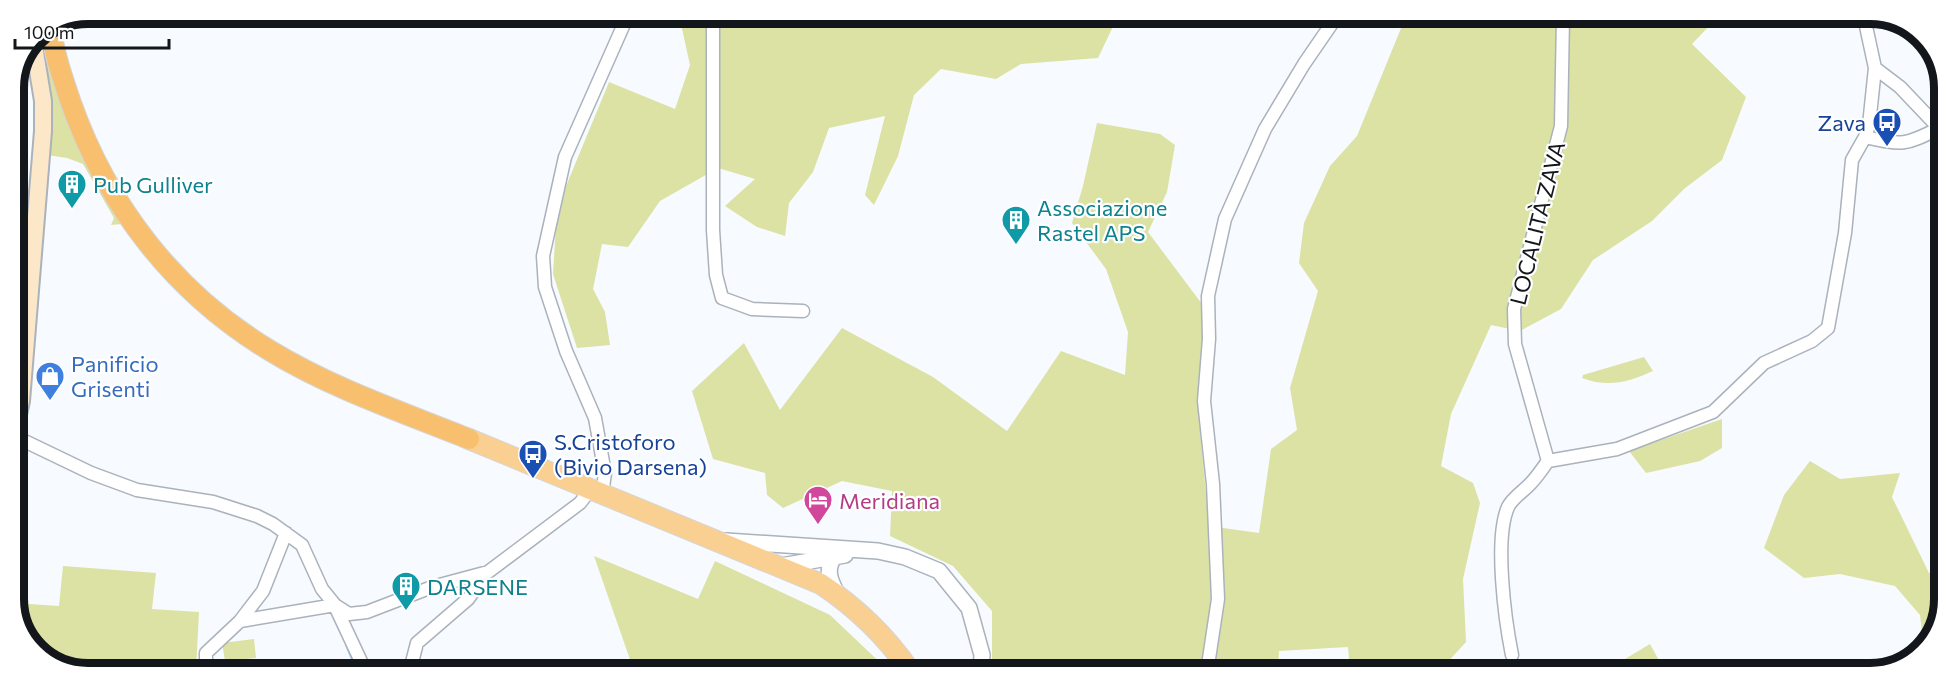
<svg xmlns="http://www.w3.org/2000/svg" width="1958" height="687" viewBox="0 0 1958 687" font-family="Commissioner,sans-serif">
  <rect width="100%" height="100%" fill="#f7faff"/>
  <!-- green -->
  <path fill="#dbe2a4" d="M679,15l439,1 -20,42 -77,6 -25,15 -55,-10 -27,26 -16,61 -24,49 -9,-10 20,-79 -56,12 -16,44 -24,31 -4,33 -28,-9 -32,-21 30,-27 -37,-11 -58,33 -32,46 -26,-3 -9,45 12,23 5,33 -33,3 -24,-74 4,-66 52,-126 66,27 15,-44z
    M1406,16l316,1 -9,5 -21,22 54,53 -24,63 -38,29 -32,32 -59,39 -32,49 -41,22 -29,-6 -40,89 -10,52 32,17 7,20 -17,76 3,63 -23,25 3,6 -96,-1 -2,-25 -69,4 -1,21h-286v-61l-39,-45 -63,-30 2,-45 -50,-10 -59,27 -16,-13 -2,-22 -52,-14 -21,-68 52,-48 36,67 62,-82 91,49 74,54 54,-80 64,24 3,-43 -22,-63 -34,-46 11,-37 14,-63 63,11 15,11 -8,47 -19,40 54,72 1,51 -5,54 11,117 50,7 12,-84 26,-19 -7,-42 28,-97 -19,-28 5,-40 26,-57 27,-30z
    M47,64h2c17,62 42,106 73,160l-11,1 3,-7 -31,-54 -16,-6 -20,-3 3,-45z
    M1644,357l9,14c-25,11 -44,17 -71,7l1,-3z
    M1722,419v29l-22,13 -54,12 -17,-22z
    M1810,461l30,18 60,-6 -8,24 37,76 12,-3v53l-17,24 -4,-32 -25,-29 -55,-12 -36,4 -40,-30 20,-53z
    M594,556l104,43 17,-38 115,54 59,56h-255z
    M63,566l93,7 -4,36 47,3 -3,58h-132l-35,-25 -15,-42 45,3z
    M254,639l2,19 -31,3 -3,-18z
    M1650,644l16,29h-63l2,-2z"/>
  <g fill="none" stroke-linecap="round" stroke-linejoin="round">
    <!-- stream -->
    <path stroke="#9ac7f4" stroke-width="3" d="M347,646l10,24"/>
    <!-- minor casing -->
    <g stroke="#aab2bc" stroke-width="15">
      <path id="minor" d="M713,15v215l3,45 6,23 30,11 51,2
        M1563,17l-2,109 -47,183 1,35 33,117 69,-12 96,-37 51,-49 48,-22 16,-13 17,-95 7,-73 13,-23 4,-12 6,-57
        M1864,17l11,51 25,19 39,41c-34,18 -37,17 -74,9
        M14,436l77,37 46,17 76,12 44,14 16,8 29,21 20,44 13,16 14,9 18,-2 65,-25 56,-15 92,-69 10,-13
        M602,495l3,-22 -10,-55 -29,-67 -21,-64 -2,-31 22,-99 63,-142
        M335,606l30,64
        M240,621l95,-16
        M1512,655c-7,-35 -18,-116 -4,-148 4,-9 16,-16 23,-24 6,-6 11,-14 17,-22
        M206,670v-17l34,-32 23,-30 23,-58
        M410,670l7,-27 51,-44 13,-18 2,-7
        M1207,672l11,-73 -5,-115 -9,-83 5,-62 -1,-43 17,-77 40,-90 39,-65 33,-48"/>
    </g>
    <!-- tertiary casing -->
    <g stroke="#aab2bc" stroke-width="18">
      <path id="tertiary" d="M726,541l152,10 27,6 34,14 30,37 13,47 -1,17
        M835,556c-11,14 -4,26 3,40
        M781,566l64,-11"/>
    </g>
    <!-- secondary casing -->
    <g stroke="#aab2bc" stroke-width="20">
      <path id="secondary" d="M14,432l7,-31 22,-270v-30l-10,-61"/>
    </g>
    <!-- primary casing -->
    <g stroke="#d5d5d6" stroke-width="22">
      <path id="primary" d="M469,439l352,145c36,24 65,52 89,87"/>
    </g>
    <!-- trunk casing -->
    <g stroke="#d5d5d6" stroke-width="22">
      <path id="trunk" d="M51,29c3,25 12,50 20,74 37,104 104,190 198,247 62,38 133,62 200,89"/>
    </g>
    <!-- minor -->
    <use href="#minor" stroke="#fff" stroke-width="12"/>
    <!-- tertiary -->
    <use href="#tertiary" stroke="#fff" stroke-width="15"/>
    <!-- secondary -->
    <use href="#secondary" stroke="#fce7c8" stroke-width="16"/>
    <!-- primary -->
    <use href="#primary" stroke="#fad092" stroke-width="20"/>
    <!-- trunk -->
    <use href="#trunk" stroke="#f8c06e" stroke-width="20"/>
  </g>
  <!-- icons -->
  <defs>
    <g id="bus-pin" transform="scale(1.5)"><path d="M0 17L-7.5 6A9.5 9.5 0 1 1 7.5 6Z" fill="#1a4fb4" stroke="#fff"/><path d="M-5-6H5V4H4V6H2V4H-2V6H-4V4H-5ZM-3.5-4V0h7V-4ZM-3.5 1.2v1.5H-2V1.2ZM2 1.2v1.5H3.5V1.2Z" fill="#fff"/></g>
    <g id="building-pin" transform="scale(1.5)"><path d="M0 17L-7.5 6A9.5 9.5 0 1 1 7.5 6Z" fill="#0f9aa8" stroke="#fff"/><path d="M-4-6H4V6H1V3H-1V6H-4ZM-2.5-4.3h1.7v1.8h-1.7ZM.8-4.3h1.7v1.8H.8ZM-2.5-1h1.7V.8h-1.7ZM.8-1h1.7V.8H.8Z" fill="#fff"/></g>
    <g id="shop-pin" transform="scale(1.5)"><path d="M0 17L-7.5 6A9.5 9.5 0 1 1 7.5 6Z" fill="#3f7fe0" stroke="#fff"/><path d="M-5-2.5h2.3a2.7 3.5 0 0 1 5.4 0H5L5.5 6h-11ZM-1.5-2.5h3a1.5 2.3 0 0 0-3 0Z" fill="#fff"/></g>
    <g id="hotel-pin" transform="scale(1.5)"><path d="M0 17L-7.5 6A9.5 9.5 0 1 1 7.5 6Z" fill="#d1479c" stroke="#fff"/><path d="M-6-4.5h1.5V1H6V5H4.5V3h-9V5H-6ZM-4 0a1.8 1.8 0 1 1 3.6 0ZM.5 0V-2.5h3Q6-2.5 6 0Z" fill="#fff"/></g>
  </defs>
  <g fill-rule="evenodd">
    <use href="#bus-pin" x="1887" y="122"/>
    <use href="#building-pin" x="72" y="184"/>
    <use href="#building-pin" x="1016" y="220"/>
    <use href="#shop-pin" x="50" y="376"/>
    <use href="#bus-pin" x="533" y="454"/>
    <use href="#hotel-pin" x="818" y="500"/>
    <use href="#building-pin" x="406" y="586"/>
  </g>
  <g text-anchor="middle" dominant-baseline="central" stroke-width="4.5" stroke-linejoin="round" paint-order="stroke">
    <!-- transit labels -->
    <g font-size="22" fill="#164399" stroke="#fff" text-anchor="end">
      <text x="1866" y="122">Zava</text>
      <text x="554" y="441" text-anchor="start">S.Cristoforo<tspan x="554" dy="25">(Bivio Darsena)</tspan></text>
    </g>
    <!-- culture labels -->
    <g font-size="22" fill="#0d838f" stroke="#fff" text-anchor="start">
      <text x="93" y="184">Pub Gulliver</text>
      <text x="1037" y="207">Associazione<tspan x="1037" dy="25">Rastel APS</tspan></text>
      <text x="427" y="586">DARSENE</text>
    </g>
    <!-- street labels -->
    <g font-size="22" fill="#13161a" stroke="#fff">
      <text transform="translate(1537 223) rotate(-76)">LOCALITÀ ZAVA</text>
    </g>
    <!-- shop labels -->
    <g font-size="22" fill="#366cbe" stroke="#fff" text-anchor="start">
      <text x="71" y="363">Panificio<tspan x="71" dy="25">Grisenti</tspan></text>
    </g>
    <!-- hotel labels -->
    <g font-size="22" fill="#b23c85" stroke="#fff" text-anchor="start">
      <text x="839" y="500">Meridiana</text>
    </g>
  </g>
  <!-- crop -->
  <path d="M0 0H1958V687H0ZM88 24H1870A64 64 0 0 1 1934 88V599A64 64 0 0 1 1870 663H88A64 64 0 0 1 24 599V88A64 64 0 0 1 88 24Z" fill="#fff" fill-rule="evenodd"/>
  <path fill="none" stroke="#13161a" stroke-width="8" d="M88 24H1870A64 64 0 0 1 1934 88V599A64 64 0 0 1 1870 663H88A64 64 0 0 1 24 599V88A64 64 0 0 1 88 24Z"/>
  <!-- scale -->
  <path d="M15 39v9h154v-9" fill="none" stroke="#13161a" stroke-width="3"/>
  <text x="24" y="39" font-size="18" fill="#13161a" stroke="#ffffff" stroke-width="4.5" paint-order="stroke">100 m</text>
</svg>
